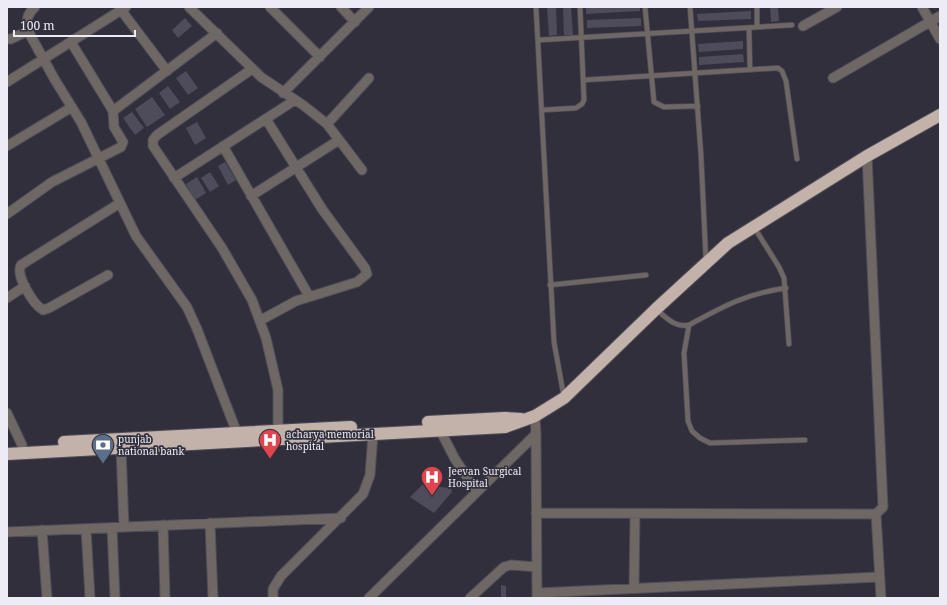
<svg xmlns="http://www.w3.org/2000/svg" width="947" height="605" viewBox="0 0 947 605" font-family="'Noto Serif',serif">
  <rect width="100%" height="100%" fill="#312f3c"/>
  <!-- building -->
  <path fill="#4e4c5a" d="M547,7h9l1,28 -8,1z
    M563,7h8l2,28h-9z
    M586,7h54v4l-54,3z
    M770,7h8l1,14 -8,1z
    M751,11v8l-53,2 -1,-7z
    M185,18l7,8 -14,12 -6,-8z
    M641,18v8l-54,2v-8z
    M743,41v8l-44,3 -1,-8z
    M743,54l1,8 -45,3v-8z
    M186,71l12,17 -10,7 -12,-17z
    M168,86l12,16 -10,7 -11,-16z
    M152,97l13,18 -18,12 -12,-18z
    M132,112l12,16 -9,7 -12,-17z
    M197,122l9,16 -11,7 -9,-17z
    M225,162l11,18 -8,5 -10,-19z
    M210,172l9,14 -9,6 -9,-14z
    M197,177l9,16 -11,7 -9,-16z
    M422,485l29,3 1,4 -18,21 -24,-16z
    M501,585l5,1v12h-5z"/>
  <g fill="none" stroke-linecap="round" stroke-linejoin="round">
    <!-- lane casing -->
    <g stroke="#4f4d59" stroke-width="6">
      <path id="lane" d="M536,7l18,335 10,55
        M645,7l9,95 10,5 34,-1
        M690,7l11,148 5,106
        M757,7v20
        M749,28l1,42
        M539,40l253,-15
        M584,80l194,-12 4,3 4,10 11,78
        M543,110l33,-2 6,-4 2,-4 -4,-93
        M754,227l25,40 5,11 5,66
        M550,285l96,-10
        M657,310c10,8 18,18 32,15 35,-19 56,-31 97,-37
        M689,325l-5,28 4,68 4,10 8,7 10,5 95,-3"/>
    </g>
    <!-- street casing -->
    <g stroke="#4f4d59" stroke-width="11">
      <path id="street" d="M35,7c-8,7 -9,13 -7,24l27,49 26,42 55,114 51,71 10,22 40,104
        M189,7l72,70 42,28 24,19 35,46
        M270,7l50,50
        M341,7l14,15
        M922,7l18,32
        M121,10l46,61
        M803,26l34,-19
        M7,39h4l17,-8
        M252,69l-95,66 -4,5v6l69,102 30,52 14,38 12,52v41
        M833,78l107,-62
        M7,82l119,-75
        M283,93l86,-86
        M113,111l104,-78
        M327,124l42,-46
        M7,146l65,-39
        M223,146l86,150
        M174,178l121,-78
        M251,196l88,-56
        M7,214l45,-32 69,-35 2,-5 -9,-15 -1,-16 -3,-5 -39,-64
        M108,275l-59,33 -6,2c-10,-6 -28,-35 -22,-45l99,-62
        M7,298l18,-12
        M261,320l35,-19 61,-19 10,-8 -2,-6 -43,-59 -56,-90
        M7,413l15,32
        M440,430l15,29 22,33
        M536,434l1,164
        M121,447l3,80
        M536,513l340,1 7,-7 -16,-351
        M876,514l5,84
        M210,523l3,75
        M163,525l2,73
        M112,528l3,70
        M86,529l4,69
        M42,530l5,68
        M7,532l334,-14
        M634,588l1,-74
        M537,593l342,-16
        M273,598v-9l8,-13 82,-82 7,-19 3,-41
        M369,598l167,-164 -1,-18
        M470,598l34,-31 7,-2 26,2"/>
    </g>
    <!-- highway casing -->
    <g stroke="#4f4d59" stroke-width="14">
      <path id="highway" d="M428,422l77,-4 16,1
        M64,442l287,-15
        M7,454l498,-27 30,-11 29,-18 92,-89 72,-66 139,-87 73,-41"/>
    </g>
    <!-- lane -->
    <use href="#lane" stroke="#6f6764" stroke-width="4.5"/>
    <!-- street -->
    <use href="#street" stroke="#6f6764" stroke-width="9"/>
    <!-- highway -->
    <use href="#highway" stroke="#c3b2aa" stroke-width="12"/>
  </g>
  <!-- icons -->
  <defs>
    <g id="hospital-pin" transform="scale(1.15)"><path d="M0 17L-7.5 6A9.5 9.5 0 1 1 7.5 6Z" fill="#e0444e" stroke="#312f3c"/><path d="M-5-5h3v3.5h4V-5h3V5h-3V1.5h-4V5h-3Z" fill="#fff"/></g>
    <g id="bank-pin" transform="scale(1.15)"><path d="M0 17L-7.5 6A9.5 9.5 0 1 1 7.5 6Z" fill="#5c6f8a" stroke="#312f3c"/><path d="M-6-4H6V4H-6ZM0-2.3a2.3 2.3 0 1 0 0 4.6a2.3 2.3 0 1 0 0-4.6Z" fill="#fff"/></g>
  </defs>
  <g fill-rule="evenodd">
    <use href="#hospital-pin" x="270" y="440"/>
    <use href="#bank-pin" x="103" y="445"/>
    <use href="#hospital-pin" x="432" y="477"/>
  </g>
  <g text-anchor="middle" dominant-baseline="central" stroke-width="3.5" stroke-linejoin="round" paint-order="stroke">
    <!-- poi labels -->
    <g font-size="10" fill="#edebf4" stroke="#312f3c" text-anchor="start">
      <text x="286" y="434">acharya memorial<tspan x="286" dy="12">hospital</tspan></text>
      <text x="118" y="439">punjab<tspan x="118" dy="12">national bank</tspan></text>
      <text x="448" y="471">Jeevan Surgical<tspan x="448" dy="12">Hospital</tspan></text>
    </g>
  </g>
  <!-- border -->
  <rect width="947" height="605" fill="none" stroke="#edebf4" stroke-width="16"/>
  <!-- scale -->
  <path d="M14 30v6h121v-6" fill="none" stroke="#edebf4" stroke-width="2"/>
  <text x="20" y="30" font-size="12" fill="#edebf4" stroke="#312f3c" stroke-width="3" paint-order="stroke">100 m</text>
</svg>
